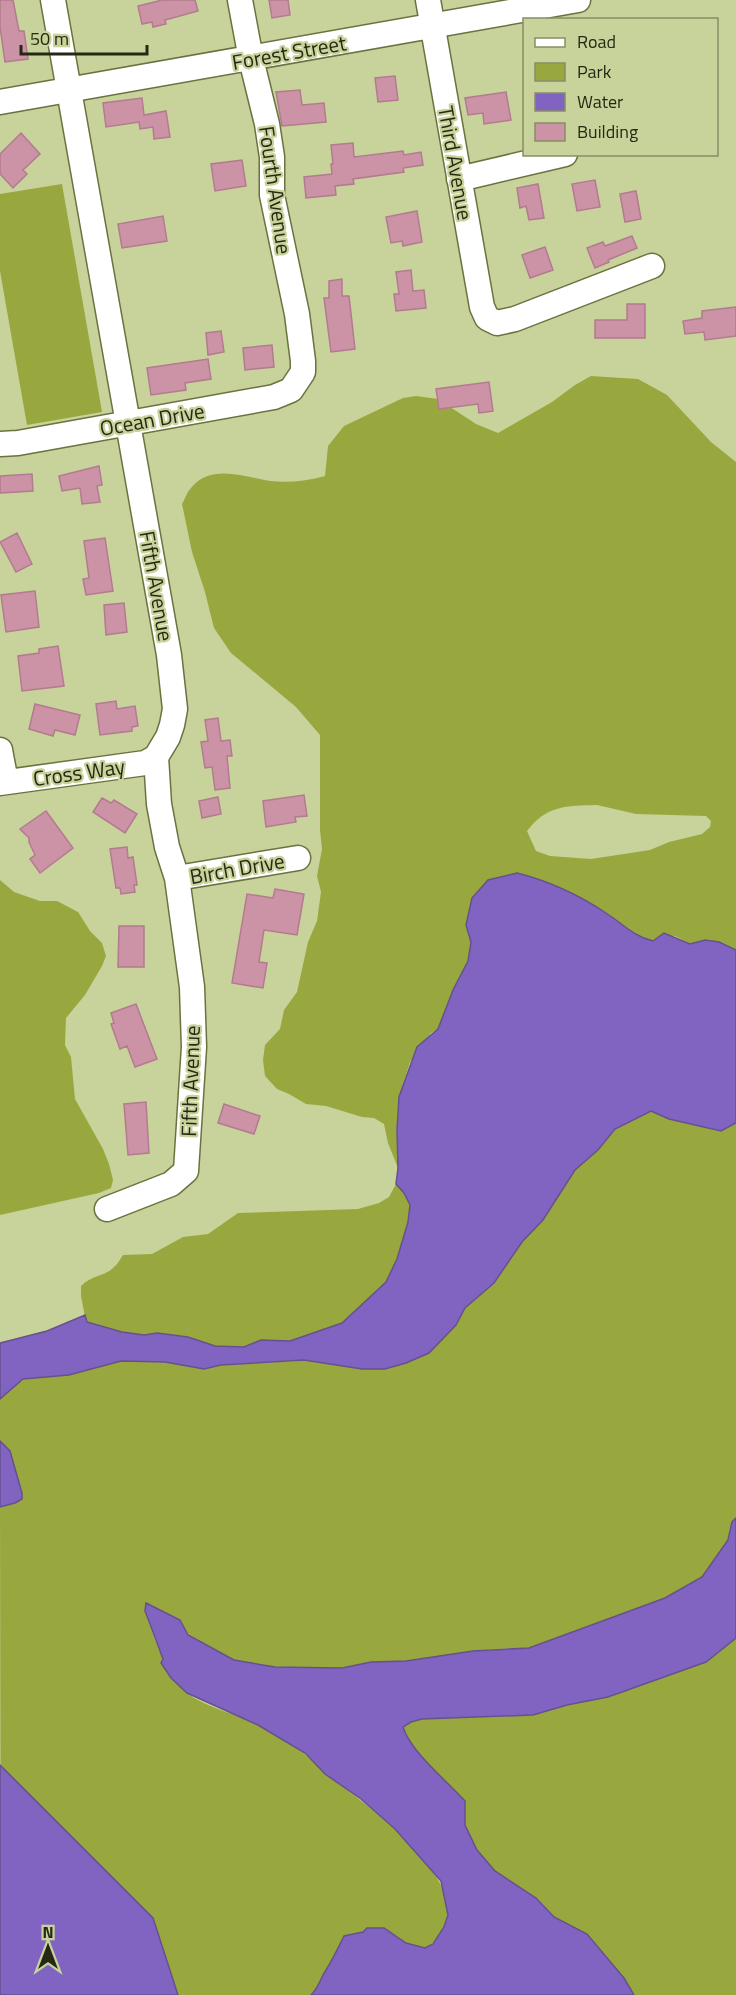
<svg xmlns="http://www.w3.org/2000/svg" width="736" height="1995" viewBox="0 0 736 1995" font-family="'Titillium Web',sans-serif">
  <rect width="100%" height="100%" fill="#c8d29b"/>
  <!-- green -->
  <path fill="#99a83e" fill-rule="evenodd" d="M62,184l40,228 -75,13 -27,-154v-77z
    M591,376l47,3 29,16 44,47 25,20v488l-17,-8 -14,-2 -14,4 -16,-8 -22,5 -14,-3 -34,-26 -43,-24 -45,-15 -51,52 5,17 -3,19 -15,29 -15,39 -7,4 -21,29 -11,35 -1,71 -10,-25 -4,-19 -10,-6 -12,-1 -36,-11 -20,-2 -17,-10 -12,-5 -12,-13 -2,-16 2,-15 15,-16 4,-19 13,-18 11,-50 9,-21 4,-29 -4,-16 5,-27 -2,-19v-95l-24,-28 -65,-54 -17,-25 -9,-36 -13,-40 -10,-48c3,-5 5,-12 9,-16 20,-25 53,-11 79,-7 19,2 37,0 55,-5l3,-30 16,-20 59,-28 13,-2 22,3 38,25 22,9 54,-31 23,-17zM597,805l39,9 70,2 5,5 -1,6 -8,7 -33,8 -19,8 -59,9 -41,-3 -14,-5 -9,-20c20,-26 39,-25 70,-26z
    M0,880l14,12 26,9h17l21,11 12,19 12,12 4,13 -4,10 -17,29 -19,23 -1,27 6,12 4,42 28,50 6,15 4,16 -2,8 -12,5 -99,22z
    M651,1111l18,8 52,12 15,-8v395l-4,4 -4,18 -26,37 -37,21 -136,50 -35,1 -88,12 -35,1 -29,6 -67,-1 -41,-7 -46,-25 -8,-15 -34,-17 -1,8c9,29 20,59 41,81 14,13 52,23 71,32 13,7 26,16 39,24 12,7 20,18 31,26 34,28 138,98 118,150 -4,11 -10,19 -20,24l-62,-16 -19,4c-6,12 -11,23 -18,34 -6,9 -7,17 -15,25h-310l-1,-488 15,-4 7,-10 -12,-42 -10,-10v-42l23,-20 46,-4 52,-14 44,1 39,7 17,-4 94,-5 47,9 67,-16 27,-28 9,-17 29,-25 28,-41 21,-22 32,-50 23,-20 17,-21z
    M396,1184l8,9 6,12 -2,17 -11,37 -11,23 -44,41 -52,18 -29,-1 -17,7 -29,-1 -27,-9 -31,-4 -13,2 -22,-3 -36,-10 -5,-26v-10c12,-12 24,-9 33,-19 4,-3 6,-8 9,-12l29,-1 31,-17 25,-3 30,-21 120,-4 21,-6 10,-6z
    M736,1638v357h-102l-10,-17 -37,-44 -33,-17 -18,-19 -41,-27 -18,-21 -12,-25v-24c-18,-19 -55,-50 -62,-74l8,-5 11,-3 111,-4 34,-10 41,-8 98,-35z"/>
  <!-- water -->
  <path fill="#8163c1" stroke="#65528d" stroke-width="1.5" d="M517,873c32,8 62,22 89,40 17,11 27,23 47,28l11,-8 26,11 15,-4 14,2 17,8v173l-15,8 -52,-12 -18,-8 -36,18 -17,21 -23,20 -32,50 -21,22 -28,41 -29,25 -9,17 -27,28 -23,10 -21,6h-23l-58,-9 -83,5 -17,4 -39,-7 -44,-1 -52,14 -46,4 -23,20v-56l47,-12 38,-16 2,7 35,10 22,3 13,-2 31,4 27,9 29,1 17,-7 29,1 52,-18 44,-41 11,-23 11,-37 2,-17 -6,-12 -8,-9 2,-16 -1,-38 2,-33 18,-50 21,-18 15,-39 15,-29 3,-19 -5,-17 6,-27 16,-18z
    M0,1441l10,10 12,42v6l-7,4 -15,4z
    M736,1518v120l-30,24 -98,35 -41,8 -34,10 -111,4 -11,3 -8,5c7,24 44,54 62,74v24l12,25 18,21 41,27 18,19 33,17 37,44 10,17h-323c8,-8 9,-16 15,-25 7,-11 12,-22 18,-34l19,-4 4,-4h17l22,15 19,5 8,-4 11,-17 4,-12 -7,-34 -46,-52 -34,-30 -36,-25 -20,-21 -47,-28 -71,-32 -16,-15 -10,-15 2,-4 -18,-48 1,-8 34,17 8,15 46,25 41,7 67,1 29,-6 35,-1 67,-10 56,-3 136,-50 37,-21 26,-37 4,-18z
    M0,1765l153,153 25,77h-178z"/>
  <!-- building -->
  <path fill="#cc92a6" stroke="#b37b8f" stroke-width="1.5" d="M0,0h13l6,31h5l4,28 -23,3 -5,-35z
    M162,0h33l3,11 -33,9 1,4 -13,3 -1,-5 -10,2 -4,-18z
    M269,0h19l2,15 -18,3z
    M395,76l3,24 -20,2 -3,-24z
    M300,90l2,15 22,-2 2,19 -44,4 -6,-34z
    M506,92l5,28 -27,4 -1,-11 -15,2 -3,-17z
    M142,98l2,17 22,-4 4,26 -16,2 -1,-12 -13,2 -1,-7 -33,5 -3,-24z
    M21,133l19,21 -17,16 4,4 -14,14 -13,-14v-20z
    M353,143l1,14 49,-6 1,4 17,-3 2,13 -20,3 1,4 -51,7 1,5 -19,2 1,9 -30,3 -2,-21 28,-3 -1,-10h2l-2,-19z
    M242,160l4,26 -31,5 -4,-27z
    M595,180l5,27 -23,4 -5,-27z
    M538,184l6,34 -15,2 -3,-14 -6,2 -3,-20z
    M636,191l5,28 -16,3 -5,-28z
    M417,211l5,31 -19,4 -1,-5 -11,2 -5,-26z
    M163,216l4,25 -45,7 -4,-24z
    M632,236l5,12 -29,12 1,2 -14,6 -8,-20 16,-6 2,4z
    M545,247l8,23 -23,8 -8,-23z
    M411,270l2,21 11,-1 2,18 -30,3 -2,-17h5l-3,-22z
    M342,279v17h7l6,53 -24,3 -7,-54h5v-17z
    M627,304h18v34h-50v-18h32z
    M736,307v29l-31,4 -1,-8 -19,2 -2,-13 19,-3v-7z
    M221,331l3,21 -16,3 -2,-22z
    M272,345l2,22 -29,3 -2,-22z
    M208,359l3,20 -26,4 1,7 -35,5 -4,-27z
    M489,382l4,29 -14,2 -1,-9 -39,5 -3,-20z
    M99,466l3,19 -5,1 3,16 -18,2 -2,-16 -18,3 -3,-15z
    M32,474l1,17 -33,2v-17z
    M17,533l15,31 -16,8 -16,-30z
    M105,538l8,53 -27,4 -3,-16 6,-1 -5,-37z
    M35,591l4,36 -33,5 -5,-37z
    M124,603l3,29 -21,3 -2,-30z
    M58,646l6,40 -42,5 -4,-35 21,-3v-4z
    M116,701l1,8 18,-3 3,20 -6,1v4l-32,4 -4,-31z
    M35,704l45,11 -5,20 -20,-5 -2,6 -24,-7z
    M218,718l3,23 9,-1 2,16h-5l3,32 -15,2 -3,-23 -7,1 -4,-26 7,-1 -3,-21z
    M304,795l3,21 -12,1 1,5 -30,5 -3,-26z
    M218,797l3,17 -19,4 -3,-17z
    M102,798l9,5 3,-3 23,14 -12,19 -32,-21z
    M46,811l27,37 -33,25 -10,-14 5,-4 -6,-13v-4l-9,-9z
    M127,847l1,11 5,-1 4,28h-3l1,7 -14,2 -1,-6h-4l-6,-39z
    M275,889l29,5 -7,41 -33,-5 -5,32 8,1 -4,25 -31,-5 15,-89 26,4z
    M119,926h25v41h-26z
    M136,1004l21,55 -22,8 -8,-21 -7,3 -9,-25 3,-1 -3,-10z
    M146,1102l3,51 -21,2 -4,-51z
    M224,1104l36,12 -6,18 -36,-11z"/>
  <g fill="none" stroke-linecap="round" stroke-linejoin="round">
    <!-- minor casing -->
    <g stroke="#6a723f" stroke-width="27">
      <path id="minor" d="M53,0l116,655 6,54 -3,16 -4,12 -12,20 3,47 8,43 10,31 15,109 2,60 -8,124 -15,13 -64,25
        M428,0l54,307 5,11 10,5 18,-4 137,-53
        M0,102l578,-102
        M459,179l106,-25
        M0,444l18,-1 256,-46 17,-7 12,-18v-11l-6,-47 -25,-119v-38l-5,-33 -16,-65 -11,-59
        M0,750l6,32
        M0,783l145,-20 11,-6
        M177,878l121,-20"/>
    </g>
    <!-- minor -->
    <use href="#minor" stroke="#fff" stroke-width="24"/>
  </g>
  <g text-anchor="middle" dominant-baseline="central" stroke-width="4.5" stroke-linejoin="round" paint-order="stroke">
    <!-- street labels -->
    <g font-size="21" fill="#252913" stroke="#c8d29b">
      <text transform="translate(289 52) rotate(-10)">Forest Street</text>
      <text transform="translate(456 163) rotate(80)">Third Avenue</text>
      <text transform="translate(276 190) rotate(82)">Fourth Avenue</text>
      <text transform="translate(152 419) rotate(-10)">Ocean Drive</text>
      <text transform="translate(157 586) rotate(80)">Fifth Avenue</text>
      <text transform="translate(79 772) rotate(-8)">Cross Way</text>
      <text transform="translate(237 868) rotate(-10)">Birch Drive</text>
      <text transform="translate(190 1081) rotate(-88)">Fifth Avenue</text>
    </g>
  </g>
  <!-- legend -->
  <rect x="523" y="18" width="195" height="138" fill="#c8d29b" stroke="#878e65" stroke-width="1.5"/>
  <rect x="535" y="38" width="30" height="9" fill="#ffffff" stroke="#878e65" stroke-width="1.5"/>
  <text x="577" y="48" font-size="18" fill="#252913">Road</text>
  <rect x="535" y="63" width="30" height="18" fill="#99a83e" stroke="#878e65" stroke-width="1.5"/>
  <text x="577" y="78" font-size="18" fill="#252913">Park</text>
  <rect x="535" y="93" width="30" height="18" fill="#8163c1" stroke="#878e65" stroke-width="1.5"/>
  <text x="577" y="108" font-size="18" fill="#252913">Water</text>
  <rect x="535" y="123" width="30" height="18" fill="#cc92a6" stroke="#878e65" stroke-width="1.5"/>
  <text x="577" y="138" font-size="18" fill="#252913">Building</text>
  <!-- north arrow -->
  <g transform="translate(48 1947)" stroke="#c8d29b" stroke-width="4.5" paint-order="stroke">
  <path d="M0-4.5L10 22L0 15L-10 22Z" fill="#252913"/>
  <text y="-9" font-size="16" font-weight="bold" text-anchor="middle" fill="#252913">N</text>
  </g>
  <!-- scale -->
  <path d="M21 45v9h126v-9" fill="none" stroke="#252913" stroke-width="3"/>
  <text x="30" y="45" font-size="18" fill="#252913" stroke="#c8d29b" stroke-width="4.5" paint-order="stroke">50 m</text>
</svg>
